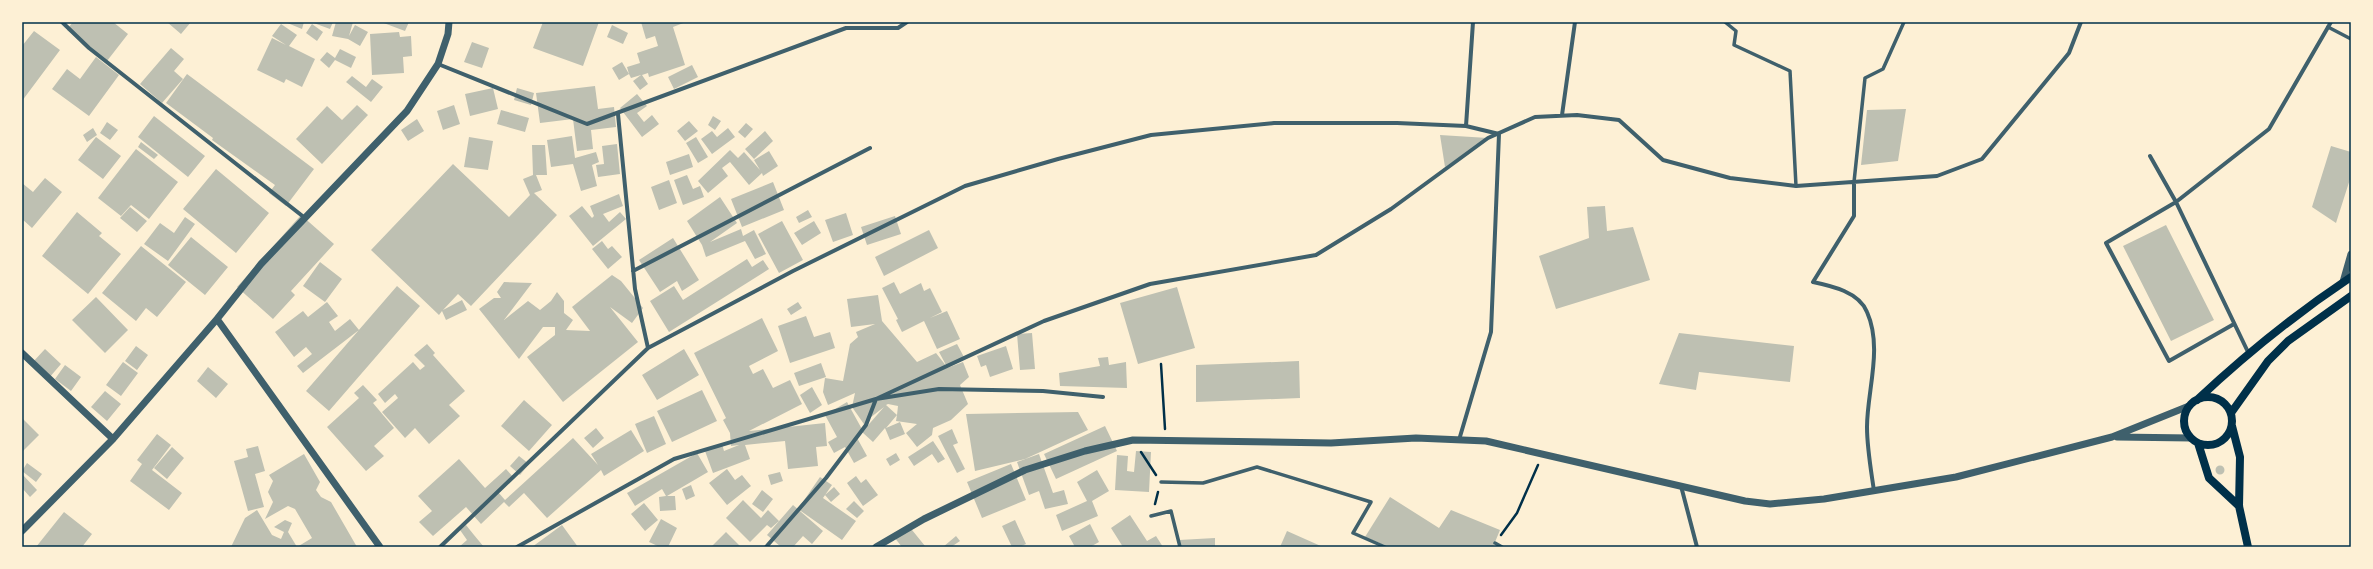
<svg xmlns="http://www.w3.org/2000/svg" width="2373" height="569" viewBox="0 0 2373 569" font-family="Georgia,serif">
  <rect width="100%" height="100%" fill="#fdf0d5"/>
  <!-- building -->
  <path fill="#bec0b2" fill-rule="evenodd" d="M70,22h43l15,12 -21,27 -40,-31 5,-7z
    M167,22h24l-10,12z
    M285,22h19l-2,7z
    M311,22h22l-3,7z
    M336,22h17l-4,14 6,-11 13,7 -8,14 -12,-7 -16,-3z
    M381,22h28l-4,9z
    M543,22h56l-16,44 -50,-18z
    M641,22h45l-13,5 12,38 -36,12 -1,-4 -6,2 6,9 -8,6 -7,-9 8,-6 -10,3 -2,-4 -10,6 -7,-12 10,-6 7,12 -2,-7 13,-4 -3,-10 21,-7 -3,-10 -9,3z
    M281,24l16,11 -8,11 26,13 -13,28 -16,-8 -2,4 -27,-13 15,-32 14,7 -14,-9z
    M312,24l11,8 -6,9 -11,-8z
    M612,25l16,8 -5,11 -16,-7z
    M34,31l26,19 -38,51v-55z
    M399,32l1,5 11,-1 1,20 -9,1 1,16 -32,2 -2,-41z
    M472,42l17,6 -7,20 -18,-6z
    M171,48l13,11 -10,12 9,8 -21,24 -22,-19z
    M340,49l16,8 -5,11 -16,-8 -6,8 -9,-8 7,-8 8,6z
    M96,57l23,18 -30,41 -37,-27 15,-20 13,10z
    M692,65l6,12 -24,12 -6,-12z
    M187,74l127,95 -28,37 -17,-13 6,-8 -63,-45 1,-2 -47,-35z
    M352,76l14,11 6,-8 11,8 -12,15 -25,-20z
    M595,86l3,23 16,-2 2,20 -25,3 2,19 -16,2 -4,-32 -33,4 -4,-30z
    M493,88l5,21 -28,7 -5,-22z
    M517,88l17,5 -3,12 -17,-5z
    M637,94l10,12 -10,7 7,9 8,-7 7,9 -17,13 -22,-29z
    M357,105l11,10 -46,49 -26,-25 31,-33 15,14z
    M454,105l6,19 -17,6 -6,-19z
    M1906,109l-8,52 -37,4 6,-55z
    M501,110l28,8 -4,14 -28,-8z
    M154,116l51,40 -17,21 -50,-40z
    M713,116l8,5 -6,9 -7,-5z
    M417,119l7,12 -16,10 -7,-11z
    M689,121l9,10 -13,10 -8,-10z
    M107,122l11,8 -8,10 -10,-7z
    M746,123l7,6 -8,9 -7,-6z
    M93,128l4,7 -10,7 -4,-7z
    M728,128l7,9 -23,17 -11,-15 11,-8 5,6z
    M765,131l8,10 -19,18 -9,-10z
    M1440,135l48,3 -43,29z
    M572,136l3,22 21,-6 3,10 -7,3 5,21 -16,5 -8,-27 -22,3 -4,-27z
    M96,137l25,19 -18,23 -25,-19z
    M469,137l24,4 -5,29 -24,-3z
    M696,137l12,20 -10,6 -12,-20z
    M141,142l17,13 -4,4 -16,-12z
    M617,144l3,30 -22,3 -2,-12 8,-1 -2,-18z
    M532,145h13l2,30h-11l6,15 -8,3 23,22 -86,91 -13,-12 -15,16 19,-10 5,10 -21,10 -4,-9 -3,4 -68,-65 82,-86 56,53 21,-22 -7,-16 10,-4z
    M2331,146l20,6v24l-15,47 -24,-16z
    M136,149l42,33 -29,37 -18,-14 -10,11 -23,-18z
    M730,150l8,8 6,-6 16,18 -6,-10 15,-9 9,15 -15,10 -1,-3 -13,12 -19,-23 -8,6 6,8 -20,17 -10,-12z
    M689,154l4,13 -23,8 -4,-13z
    M216,169l53,44 -33,40 -53,-44z
    M687,175l6,14 7,-3 4,11 -21,8 -9,-25z
    M45,178l17,14 -30,36 -10,-9v-36l11,9z
    M669,180l8,23 -18,7 -8,-23z
    M773,182l11,28 -42,17 -11,-28z
    M619,194l4,12 -20,8 6,8 11,-10 6,7 -33,27 -24,-30 13,-10 10,12 2,-2 -4,-10z
    M720,197l17,26 -27,19 31,-13 2,7 11,-6 12,24 -11,5 -10,-18 -39,16 -4,-12 -15,-24z
    M1605,206l2,25 26,-4 17,53 -94,29 -17,-53 50,-18 -2,-31z
    M130,207l17,14 -10,11 -17,-14z
    M808,210l4,7 -13,6 -3,-6z
    M77,212l25,21 -3,3 22,18 -33,40 -46,-38z
    M846,213l7,22 -20,7 -8,-22z
    M301,215l33,29 -43,47 4,4 -22,24 -36,-32z
    M895,216l6,18 -34,11 -6,-18z
    M185,217l10,7 -27,37 -24,-17 16,-21 14,10z
    M782,221l21,39 -24,13 -21,-39z
    M814,221l7,12 -19,12 -8,-12z
    M2166,225l48,95 -43,21 -48,-95z
    M929,230l9,18 -54,28 -9,-19z
    M191,237l37,30 -23,28 -37,-30z
    M673,238l26,42 -17,11 -5,-10 -17,11 -21,-32z
    M602,241l6,8 4,-3 10,11 -14,12 -16,-20z
    M141,246l45,36 -29,35 -11,-9 -10,13 -34,-28z
    M747,259l5,8 11,-7 6,9 -100,63 -19,-31 24,-15 9,14z
    M320,262l22,17 -17,23 -22,-16z
    M612,275l9,6 22,27 -11,15 -22,-16 28,35 -75,60 -36,-45 28,-22v-8h-12l-24,32 -40,-50 15,-11h7l-4,-6 7,-10 28,1 -28,37 24,-19 12,9 11,-9 6,-9 7,9v12l9,7 -7,10 24,1 -18,-24z
    M894,282l6,12 21,-11 3,8 6,-3 12,24 -12,6 17,-7 13,28 -23,10 -13,-28 -22,11 -6,-12 2,-1 -16,-31z
    M397,286l23,20 -91,105 -23,-20z
    M1177,287l18,61 -57,16 -18,-61z
    M878,295l4,26 35,41 19,-9 11,14 -8,-15 18,-8 8,15 -18,9 16,-6 6,15 -9,8 8,19 -17,16 -18,8 -1,7 -15,12 -11,-14 11,-9 -21,-3 1,-6 -11,13 14,-6 5,12 -15,6 -5,-12 -12,14 -11,-10 -6,4 11,20 -13,7 -9,-16 -11,6 -6,-11 9,-5 -12,-22 22,-13 16,29 21,-24 -18,14v6l-14,-20 3,-14 -27,12 -5,-13 2,-14 18,3 7,-37 8,-7 -2,-5 19,-8 -24,3 -4,-28zM888,404l10,2 -1,9 -11,-10z
    M96,297l32,33 -23,23 -33,-33z
    M327,302l11,14 -9,6 6,9 15,-12 9,11 -56,43 -6,-7 15,-12 -6,-7 -12,10 -19,-25 28,-21 5,6z
    M798,302l4,6 -11,7 -4,-6z
    M806,316l8,21 16,-5 5,16 -45,15 -12,-37z
    M762,318l16,33 -29,15 4,8 10,-5 10,19 17,-8 12,24 -53,27 76,-8 2,23 -11,1 2,19 -30,3 -3,-28 -40,4 5,14 -37,14 -8,-22 17,-7 2,7 15,-6 -8,1 -1,-13 -7,-13 3,-2 -32,-65z
    M1032,333l3,36 -15,1 -3,-36z
    M1679,333l115,13 -4,36 -91,-10 -3,18 -37,-6z
    M427,344l8,9 -2,2 32,36 -16,14 11,11 -31,28 -14,-16 -10,10 -23,-26 16,-14 -3,-4 -10,9 -7,-9 35,-32 7,8 5,-4 -11,-11z
    M136,346l12,9 -11,15 -12,-9z
    M1006,346l7,23 -23,8 -4,-12 -5,2 -4,-11z
    M45,349l16,15 -12,14 -17,-15z
    M684,349l15,26 -42,25 -15,-25z
    M1108,357l1,8 17,-3 1,26 -67,-2 -1,-13 41,-7 -2,-8z
    M1299,361l1,37 -104,4v-37z
    M123,362l15,11 -17,23 -15,-11z
    M821,363l5,14 -27,9 -5,-13z
    M65,365l16,12 -10,14 -16,-12z
    M208,367l20,17 -12,14 -19,-17z
    M363,385l14,15 -4,3 21,25 -20,18 10,10 -18,15 -39,-44 32,-29 -5,-5z
    M812,387l10,18 -12,8 -10,-18z
    M702,390l15,31 -45,21 -15,-31z
    M105,391l16,13 -14,17 -16,-14z
    M524,400l28,25 -23,26 -28,-25z
    M1078,412l10,18 -63,29 -50,12 -9,-57z
    M654,416l12,28 -19,9 -12,-29z
    M22,418l17,17 -17,17z
    M1105,426l12,25 -61,28 -12,-25z
    M596,428l8,10 -11,10 -9,-10z
    M952,429l6,14 -5,2 12,24 -8,4 -19,-37z
    M631,430l13,21 -40,25 -3,-6 -54,48 -23,-25 -15,14 -5,-5 -23,22 -15,-17 -33,29 -14,-14 13,-11 -14,-15 41,-37 26,29 21,-19 8,9 -16,14 7,8 68,-62 25,27 -7,-11z
    M157,434l14,11 -19,25 30,23 -13,17 -39,-29 12,-17 -5,-4z
    M933,441l12,18 -7,4 -6,-9 -18,12 -6,-9z
    M258,446l7,25 -10,3 9,33 -16,4 -14,-50 14,-4 -2,-8z
    M172,447l12,11 -17,21 -13,-11z
    M1136,451l15,1 -2,40 -34,-2 2,-35 11,1 -1,15 7,1z
    M697,453l11,19 -41,24h8l1,14 -16,1 -1,-14 7,-1 -4,-7 -27,17 -8,-13z
    M896,453l4,7 -10,6 -4,-7z
    M304,454l16,28 -4,8 5,7 10,5 26,45h-60l15,-9 -17,-29 -7,-3 -23,13 8,-17 -5,-10 5,-11 -4,-6z
    M1039,454l14,39 11,-3 4,14 -23,5 -6,-18 -10,4 -12,-33z
    M519,456l10,8 -9,11 -10,-9z
    M27,463l15,11 -6,8 -14,-11z
    M1011,464l15,36 -44,18 -15,-36z
    M2215.5 470a4.5 4.5 0 1 1 9 0a4.5 4.5 0 1 1-9 0Z
    M727,469l8,11 7,-5 9,11 -24,19 -18,-22z
    M1097,470l12,21 -17,10 6,15 -36,15 -6,-16 31,-14 -10,-19z
    M780,472l3,9 -12,4 -3,-10z
    M22,474l15,16 -7,7 -8,-9z
    M856,476l5,7 5,-4 12,16 -15,11 -16,-23z
    M820,477l12,8 -9,13 33,23 -14,19 -44,-31z
    M691,485l4,11 -9,4 -4,-11z
    M834,487l6,7 -9,8 -6,-7z
    M762,490l11,9 -10,13 -11,-8z
    M1390,497l49,31 12,-18 49,20 -7,17h-104l-24,-10z
    M743,500l18,18 7,-8 11,11 -8,7 -4,-3 -17,17 -24,-24z
    M854,501l10,10 -7,7 -11,-9z
    M644,503l14,17 -13,11 -14,-17z
    M793,505l30,26 -11,13 -9,-8 -10,11h-12l-14,-12z
    M257,510l15,25 9,4 3,-7 -10,-5 11,-7 7,3 -4,9 9,15h-66l14,-29z
    M64,512l28,22 -10,13h-46z
    M1130,515l17,26 9,-5 7,11h-40l-12,-19z
    M661,519l16,9 -9,19h-8l-11,-5z
    M1015,520l11,24 -7,3h-7l-10,-21z
    M1090,524l9,18 -9,5h-15l-6,-11z
    M466,525l8,10 10,12h-25l8,-7 -7,-10z
    M562,525l16,22h-46z
    M908,525l17,21 -1,1h-22l-8,-10z
    M1287,531l36,16h-43z
    M726,532l15,15h-30z
    M956,536l4,5 -9,6h-8z
    M1215,538v9h-36v-7z"/>
  <g fill="none" stroke-linecap="round" stroke-linejoin="round">
    <!-- path -->
    <path stroke="#003049" stroke-width="2.5" d="M1161,364l4,65
      M1141,452l15,23
      M1155,504l3,-12
      M1501,535l16,-22 21,-48"/>
    <!-- pedestrian -->
    <path stroke="#3f606c" stroke-width="3.5" d="M1725,22l11,9 -2,14 56,26 6,115
      M2328,27l23,12
      M1854,182l11,-104 18,-9 21,-47
      M1161,482l42,1 54,-16 114,35 -18,31 32,14
      M1151,516l20,-5 9,36
      M1495,543l7,4"/>
    <!-- minor -->
    <path stroke="#3f606c" stroke-width="4" d="M62,22l27,26 216,170
      M438,64l149,60 259,-96h52l9,-6
      M618,114l17,175 13,59
      M1562,115l13,-93
      M1466,126l7,-104
      M2150,156l26,46 72,150
      M1854,182v34l-41,66c19,4 46,10 54,30 16,36 0,79 0,115 0,21 4,43 7,64
      M633,271l237,-123
      M2234,324l-65,37 -63,-118 70,-41 93,-73 62,-107
      M1459,440l32,-108 8,-198
      M1681,486l16,61
      M440,547l208,-199 145,-77 172,-85 93,-27 93,-24 123,-12h123l69,3 33,8
      M517,547l157,-88 202,-60 168,-78 106,-37 166,-29 75,-46 97,-71 47,-21 42,-2 42,5 44,40 67,18 66,8 141,-10 45,-17 87,-106 12,-31
      M766,547l60,-69 40,-53 10,-26 63,-10 104,2 60,6"/>
    <!-- tertiary -->
    <path stroke="#3f606c" stroke-width="7" d="M2343,282l8,-28
      M217,319l163,228
      M22,353l91,86
      M2117,437l74,1
      M22,531l91,-92 104,-120 44,-55 146,-153 31,-47 10,-30 1,-12
      M876,547l48,-28 101,-49 60,-19 48,-11 198,3 85,-5 70,3 259,60 25,3 54,-5 132,-22 156,-40 77,-31"/>
    <!-- secondary -->
    <path stroke="#003049" stroke-width="8" d="M2184 421a24 24 0 1 1 48 0a24 24 0 1 1-48 0Z
      M2197,400c50,-47 97,-85 154,-123
      M2231,413l37,-52 20,-20 63,-45
      M2232,426l8,31 -1,49 9,41
      M2198,443l11,35 30,28"/>
  </g>
  <!-- border -->
  <rect width="2373" height="569" fill="none" stroke="#fdf0d5" stroke-width="46"/>
  <rect x="23" y="23" width="2327" height="523" fill="none" stroke="#003049" stroke-width="1.5"/>
</svg>
